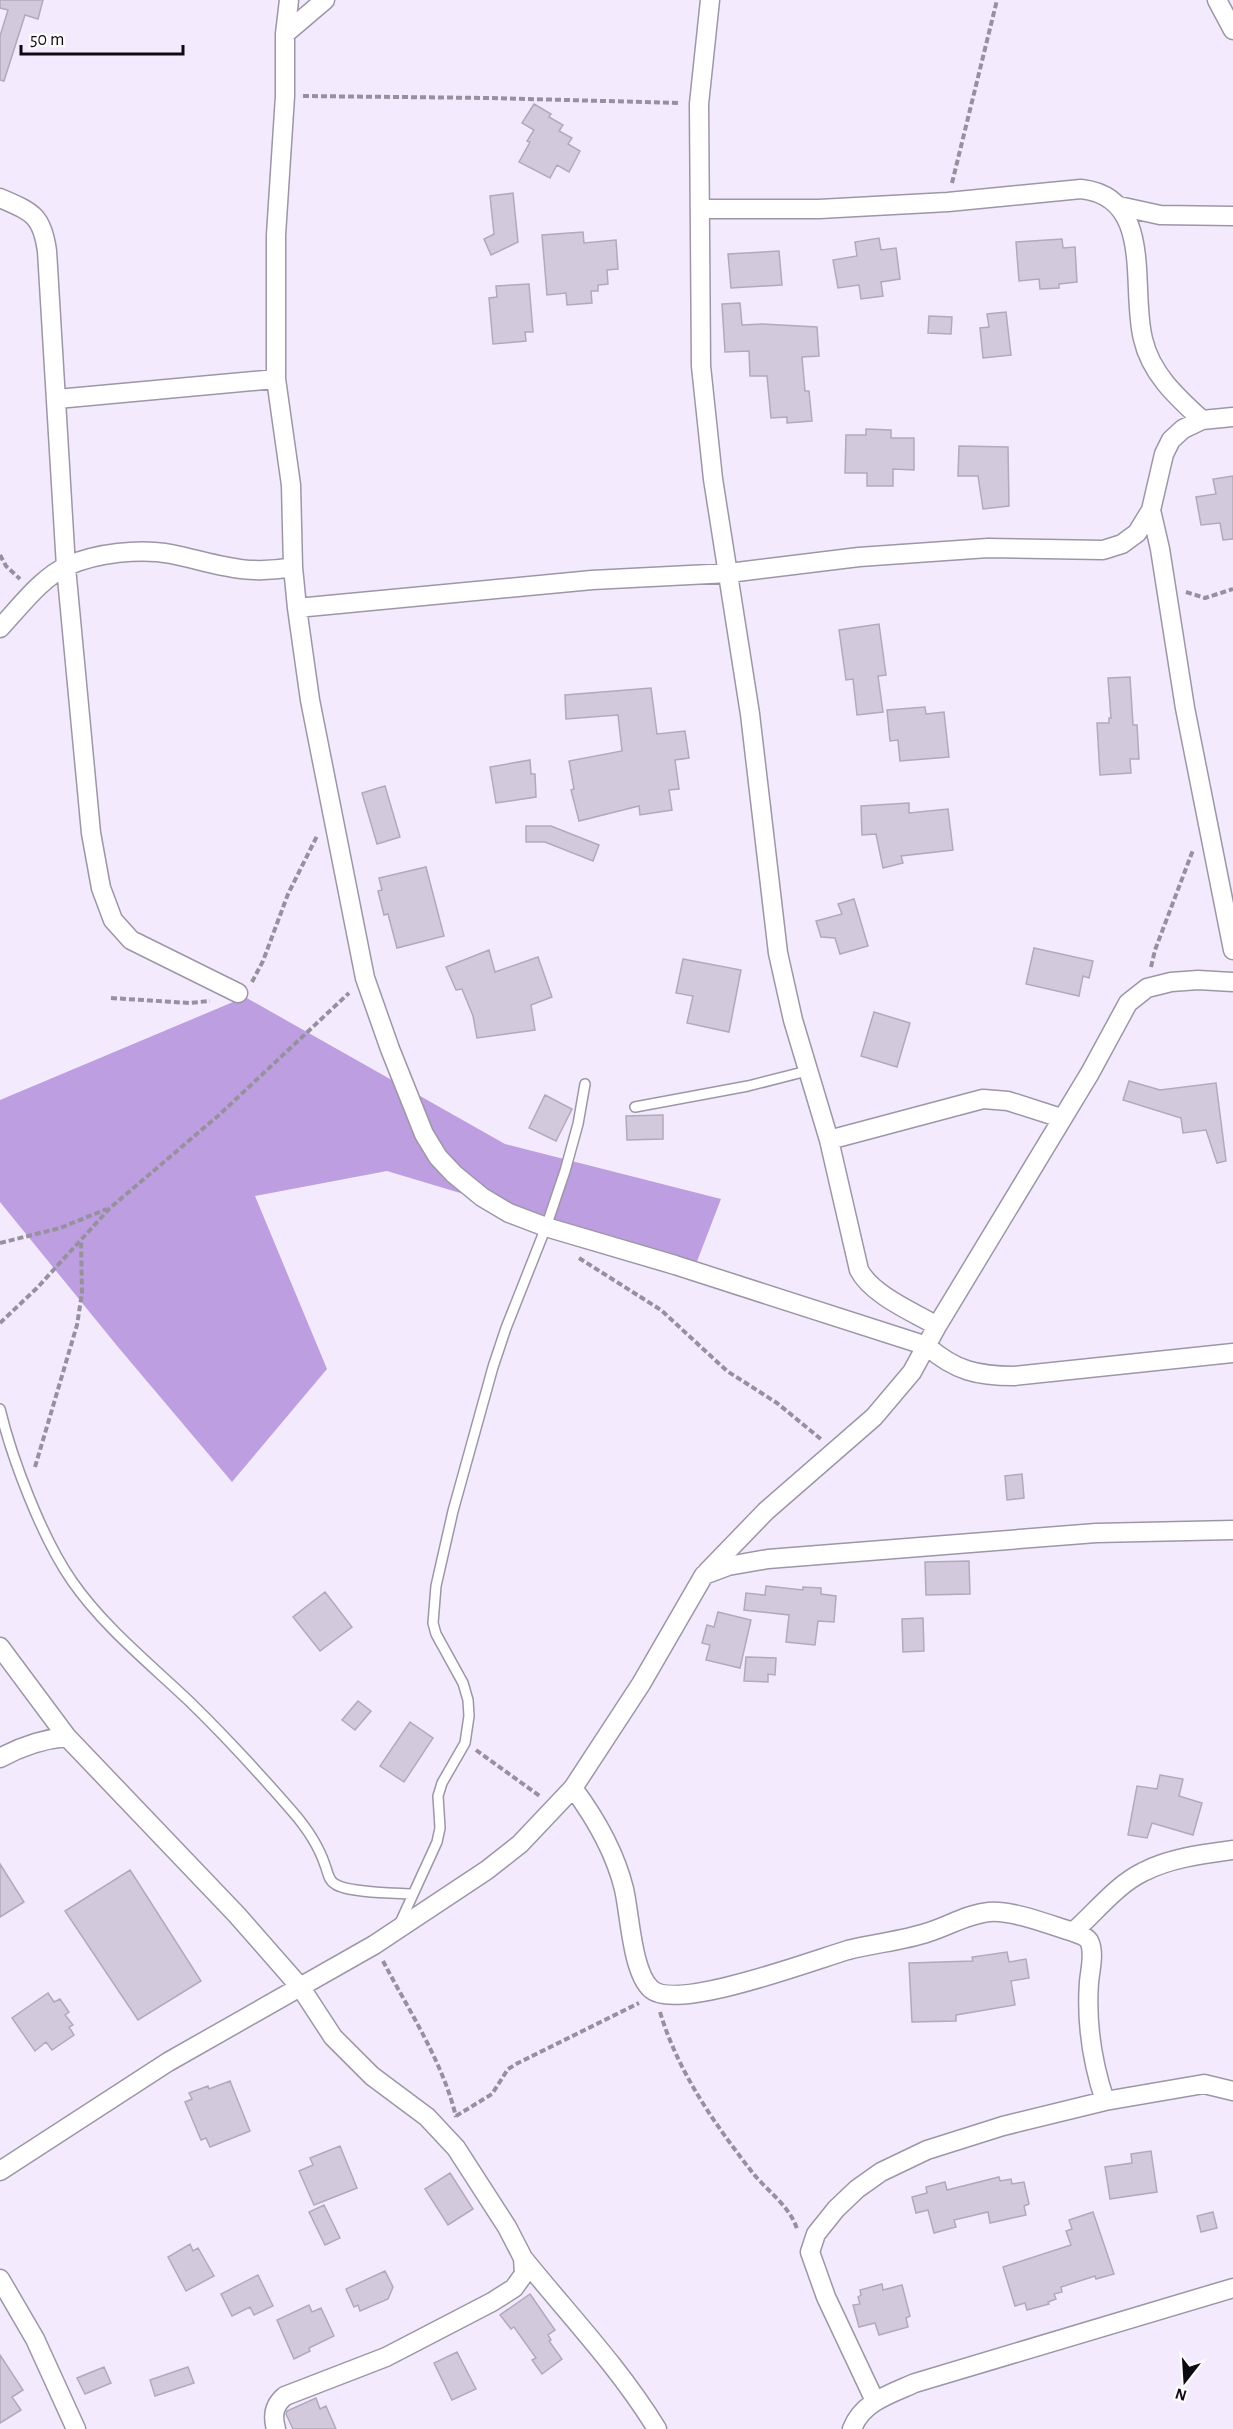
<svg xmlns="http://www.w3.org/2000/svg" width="1233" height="2429" viewBox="0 0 1233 2429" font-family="'Alegreya Sans',sans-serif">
  <rect width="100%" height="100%" fill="#f3ebfd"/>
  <!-- forest -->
  <path fill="#bd9ee0" d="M245,997l260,147 216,55 -25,65 -309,-93 -132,25 72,173 -95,113 -114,-135 -118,-145v-102z"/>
  <!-- building -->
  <path fill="#d2cadc" stroke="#b1aabb" stroke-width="1.5" d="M0,0h43l-5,19 -13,-4 -21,66 -4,-1v-44l8,-26 -8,-2z
    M534,104l17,10 -2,3 14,8 -4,6 13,7 -4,6 12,7 -11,21 -12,-7 -7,13 -31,-16 11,-20 -3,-1 7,-11 -12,-7z
    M513,193l5,49 -27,13 -7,-16 10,-5 -4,-38z
    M583,232l1,11 32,-3 2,29 -11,1 1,14 -10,1v6h-7l1,12 -25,2 -1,-12 -19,2 -5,-60z
    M879,238l2,12 15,-2 4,31 -19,3 2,14 -22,3 -2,-14 -21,3 -5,-28 24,-4 -2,-14z
    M1062,239l1,9 12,-1 2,35 -18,2v4l-19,1 -1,-10 -20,2 -3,-39z
    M779,251l3,34 -51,3 -3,-34z
    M529,284l4,48h-8l1,9 -33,3 -4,-46 8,-1 -1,-11z
    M740,303l2,22 20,-1 55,3 2,29 -17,1 3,34h4l3,30 -25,2v-6l-16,1 -4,-42h-17l-1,-25 -24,1 -3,-48z
    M1006,312l5,43 -28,3 -3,-30 9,-1 -2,-13z
    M929,316l23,1 -1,17 -23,-1z
    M866,429l25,1v8h23v32l-21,-1v17h-26v-13h-22l1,-38h20z
    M959,446l49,1 1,59 -26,3 -5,-33h-20z
    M1233,476v63l-10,1 -3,-17 -19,2 -5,-28 20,-3 -3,-15z
    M879,624l7,51 -8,1 5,36 -26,3 -4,-36 -7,1 -7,-50z
    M1130,677l3,48h4l2,34h-9l1,14 -31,2 -3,-52h12v-5h2l-3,-40z
    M651,688l6,46 28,-3 4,27 -14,2 4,29 -10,1 3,20 -32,5 -1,-9 -60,15 -8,-31 3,-1 -5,-28 53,-10 -4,-36 -52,4 -1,-24z
    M925,707l1,7 18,-2 5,45 -49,4 -2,-21 -8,1 -3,-31z
    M530,760l1,14h4l1,23 -40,6 -6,-36z
    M385,786l15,51 -23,7 -15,-51z
    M909,803v10l39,-4 5,41 -52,6 2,7 -20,5 -7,-34 -14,1 -1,-29z
    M526,826h25l48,19 -6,16 -48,-19h-19z
    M426,867l18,69 -47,12 -9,-34 -4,1 -6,-24 4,-1 -3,-12z
    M854,899l14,47 -28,8 -5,-16 -14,-1 -5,-16 26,-7 -4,-10z
    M1034,948l59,13 -4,17 -6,-2 -4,20 -53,-12z
    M489,950l6,22 43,-15 14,40 -21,8 4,25 -58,8 -4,-22 -11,-27 -6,1 -10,-23z
    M683,959l58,11 -12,62 -42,-9 6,-27 -17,-3z
    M874,1012l36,11 -13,44 -36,-11z
    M1129,1081l31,9 56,-7 10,78 -9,2 -11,-33 -23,3 -2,-15 -58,-18z
    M545,1095l27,14 -16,32 -27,-13z
    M663,1115v24l-36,1 -1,-24z
    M1022,1474l2,24 -17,2 -2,-24z
    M969,1561l1,33 -44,1 -1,-33z
    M766,1586l37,4v-3l18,1v6l15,2 -2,26 -16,-1 -3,24 -29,-3 3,-27 -45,-5 2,-17 19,2z
    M325,1592l27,35 -32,24 -27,-34z
    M718,1612l33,8 -11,48 -34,-8 4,-15 -8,-2 5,-18 7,2z
    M923,1618l1,33 -21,1 -1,-33z
    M746,1657l30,1 -1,17 -7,-1v8l-24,-1z
    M358,1701l13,10 -16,19 -13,-10z
    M410,1722l23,16 -29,44 -24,-16z
    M1160,1775l23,4 -4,17 23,7 -9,32 -41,-12 -5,15 -19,-3 9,-49 20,3z
    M0,1864l24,38 -24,15z
    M130,1870l71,111 -63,39 -73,-109z
    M1007,1952l2,10 17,-3 3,19 -18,3 4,24 -59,10v6l-44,1 -3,-59 64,-2 -1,-4z
    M48,1993l6,9 6,-3 9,13 -4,3 8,10 -4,2 5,8 -22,15 -6,-8 -11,9 -23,-33z
    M230,2081l20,50 -40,16 -4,-9 -5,2 -16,-38 7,-3 -3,-6 19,-7 1,3z
    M340,2146l17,42 -43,17 -15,-34 14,-6 -3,-7z
    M1151,2151l6,41 -47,7 -5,-32 27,-4 -1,-9z
    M450,2173l23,36 -25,16 -23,-36z
    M999,2177l1,4 11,-2 1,5 12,-2 5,22 -5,2 2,9 -36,8 -2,-11 -34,8 2,7 -22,6 -6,-23 -12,3 -4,-16 15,-4 -1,-6 19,-5 2,8z
    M324,2205l16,33 -15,7 -16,-33z
    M1093,2212l21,62 -18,5 -1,-3 -34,11 1,5 -8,2 2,5 -8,3 1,2 -22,6 -2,-7 -10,3 -12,-39 68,-22 -5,-14 6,-2 -3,-9z
    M1213,2212l4,16 -16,4 -4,-16z
    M190,2244l3,7 5,-3 16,28 -28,15 -18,-34z
    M385,2271l8,16 -5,12 -28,12 -2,-6 -4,2 -8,-18z
    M258,2275l15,31 -19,9 -4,-8 -18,9 -11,-22z
    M882,2284l1,6 19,-5 8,31 -4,2 2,9 -29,8 -4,-12 -16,4 -6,-22 7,-1 -2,-7 3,-2 -1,-5z
    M530,2294l25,36 -7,5 3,5 -2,1 13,18 -20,15 -10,-14 4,-2 -22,-31 -3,2 -11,-14z
    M309,2305l3,7 9,-4 13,28 -25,12 1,3 -16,8 -17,-39z
    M457,2352l19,37 -24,11 -18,-37z
    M0,2355l23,35 -11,7 9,13 -21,13z
    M104,2367l7,16 -26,11 -8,-16z
    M188,2367l6,16 -39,13 -5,-16z
    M316,2398l4,11 6,-3 10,23h-43l-7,-15 1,-3z"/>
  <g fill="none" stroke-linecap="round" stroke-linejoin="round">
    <!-- service casing -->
    <g stroke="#9d96a7" stroke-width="12">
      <path id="service" d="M635,1107l113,-21 59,-15
        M0,1409c12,50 42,129 72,172 31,45 77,82 117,120 36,35 70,72 103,110 14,16 26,33 33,54 3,7 3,15 10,19 13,9 60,9 77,10
        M399,1925l38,-83 3,-14 -2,-32 4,-13 23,-40 4,-27 -1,-16 -5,-17 -27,-49 -3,-11 3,-37 17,-75 40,-144 13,-39 40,-101 19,-56 13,-47 7,-40"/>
    </g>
    <!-- minor casing -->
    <g stroke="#9d96a7" stroke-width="21">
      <path id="minor" d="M289,0l-4,34v62l-9,139v144l15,106 2,82 4,41 13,92 55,278 25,71 34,85 14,23 16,17 28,23 27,16 37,14 129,38 252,81c28,25 51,30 87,30l219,-23
        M710,0l-11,104 2,262 12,113 37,235 28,239 15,67 36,120 30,130c13,25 54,42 78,56
        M1217,0l16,30
        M285,34l40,-34
        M0,198c32,14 42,17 47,53l19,316 25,266 10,55 12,32 18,20 107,53
        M1119,206l41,9 73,1
        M700,209h119l129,-7 133,-13c74,8 49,99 62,150 8,35 34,58 59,81
        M57,399l219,-20
        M1151,510l9,39 25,159 48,242
        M297,608l295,-28 137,-7 130,-16 129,-9 115,2 19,-6 15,-11 14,-23 13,-56 7,-14 12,-11 19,-9 31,-3
        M0,628c19,-20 42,-51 67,-62 29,-13 73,-18 104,-12 48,10 72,22 122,13
        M829,1140l154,-41 25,2 53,17
        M707,1572l59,-61 108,-94 38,-45 25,-46 153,-253 38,-70 19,-15 24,-6 27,-2 35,2
        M0,1647l67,90 170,178 64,73 32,49 39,39 55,41 29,31 51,79 16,31 1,16 -10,14 -22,14 -106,55 -101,39c-11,9 -13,19 -9,33
        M0,1758c22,-12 42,-19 67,-21
        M573,1788c23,31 42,64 51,101 6,26 8,83 27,100 25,23 163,-29 197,-39 27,-7 55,-9 81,-18 19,-6 39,-18 60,-20 24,-2 61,13 84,20 5,2 13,4 16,9 6,11 1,30 0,41 -3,41 3,80 16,119
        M1073,1932c22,-19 43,-47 70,-60 27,-14 60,-18 90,-22
        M0,2171l168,-109 206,-117 113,-75 33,-26 53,-56 68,-104 63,-109 24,-9 40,-7 328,-26 137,-3
        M523,2258c46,57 96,109 134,171
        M0,2279l35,60 41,90
        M875,2401l-49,-104 -16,-45 6,-18 20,-25 21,-20 24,-17 46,-22 76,-24 102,-25 99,-17 29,7
        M852,2429c10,-27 38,-35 63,-46l318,-95"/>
    </g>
    <!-- path -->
    <path stroke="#97919f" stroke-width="4" stroke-dasharray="6 3" stroke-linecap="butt" d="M303,96l188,2 189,5
      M952,183l45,-183
      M0,555l6,11 14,13
      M1186,592l19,6 28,-9
      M1151,967l4,-17 38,-100
      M252,982l11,-21 25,-67 29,-58
      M111,998l78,5 21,-2
      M0,1243l60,-15 47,-19
      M579,1258l82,52 66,61 50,32 45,37
      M0,1323l37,-35 73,-80 109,-93 130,-122
      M35,1467l42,-142 5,-32 -1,-52
      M476,1750l65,47
      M383,1961c26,50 60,101 73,156
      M660,2012c18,60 54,111 92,160 14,18 38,34 45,57
      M456,2116l36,-22 16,-25 10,-6 121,-60"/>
    <!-- service -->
    <use href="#service" stroke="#fff" stroke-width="9"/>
    <!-- minor -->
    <use href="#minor" stroke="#fff" stroke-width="18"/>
  </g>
  <!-- north arrow -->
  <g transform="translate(1185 2381) rotate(197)" stroke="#fcfcfc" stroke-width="4.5" paint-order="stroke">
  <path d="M0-4.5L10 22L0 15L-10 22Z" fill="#0d0a10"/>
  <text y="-9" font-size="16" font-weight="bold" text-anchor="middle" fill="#0d0a10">N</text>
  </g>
  <!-- scale -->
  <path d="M21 45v9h162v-9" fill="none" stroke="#0d0a10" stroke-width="3"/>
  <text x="30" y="45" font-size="18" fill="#0d0a10" stroke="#fcfcfc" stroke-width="4.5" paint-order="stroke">50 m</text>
</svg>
